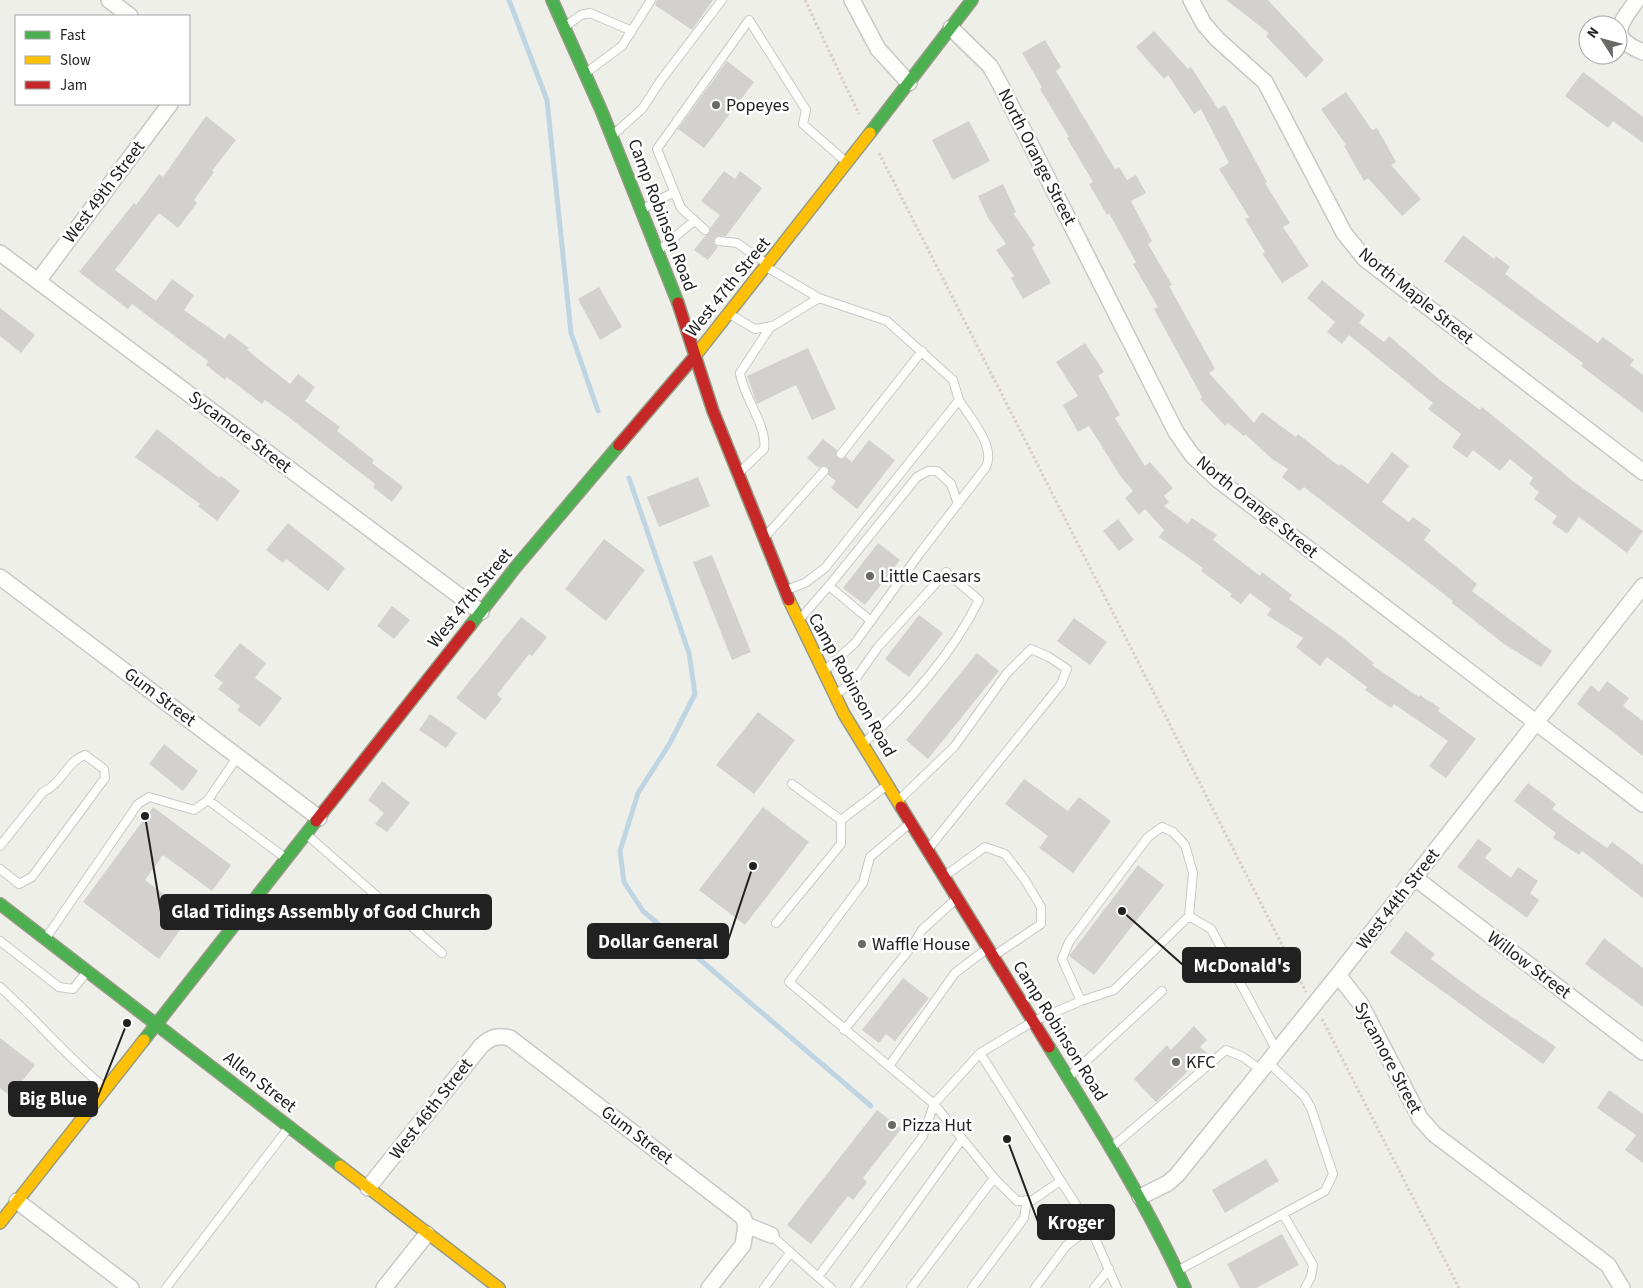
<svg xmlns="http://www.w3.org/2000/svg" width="1643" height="1288" viewBox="0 0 1643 1288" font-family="'Source Sans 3',sans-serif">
  <rect width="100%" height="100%" fill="#efefea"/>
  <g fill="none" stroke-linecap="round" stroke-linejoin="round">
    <!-- stream -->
    <path stroke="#bfd6e2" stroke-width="5" d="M509,0l38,100 24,233 27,78
      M629,478l60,175 6,41 -25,49 -32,50 -18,58 4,31 19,29 228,195"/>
  </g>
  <!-- building -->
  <path fill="#d2d1cd" d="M657,0h56l-21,30 -37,-25z
    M1226,0h42l56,60 -18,18 -40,-42 3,-3z
    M1154,31l34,38 3,-2 27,42 7,-4 42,77 -2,1 25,40 -7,4 26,39 -27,17 -20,-30 3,-1 -20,-33 4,-2 -30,-48 10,-6 -28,-54 -7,5 -26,-39 -4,4 -28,-32z
    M1045,40l16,27 -5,4 59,98 4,-2 8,13 9,-5 10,18 -15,8 21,40 -4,3 24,41 -3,1 46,83 -6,4 45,50 8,-11 34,25 2,-3 41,32 2,-2 27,20 24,-32 17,14 -27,36 27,20 4,-5 18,13 -7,10 53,44 -5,7 80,60 -11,16 -37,-23 -52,-41 1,-2 -149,-114 -4,4 -18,-14 6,-8 -16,-10 -27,-25 -1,2 -16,-13 -3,3 -25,-27 2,-2 -48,-88 4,-2 -25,-43 3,-2 -27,-49 -2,2 -18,-31 4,-2 -26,-44 2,-1 -29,-48 2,-2 -20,-34z
    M727,61l27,21 -50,66 -26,-19z
    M1583,72l60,45v26l-30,-22 -5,7 -43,-32z
    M1346,92l26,38 5,-2 19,34 -5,3 30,34 -19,17 -34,-38 -4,3 -20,-35 2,-1 -25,-36z
    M206,116l30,24 -24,31 2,1 -20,28 3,3 -19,25 -19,-15 -44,57 41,31 16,-22 22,16 -10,15 41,29 4,-6 20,15 -2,2 43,34 8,-10 17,13 -10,14 35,26 -3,4 37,29 -2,3 31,24 -11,15 -19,-15 2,-3 -84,-65 -26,-19 -3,4 -35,-27 -2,3 -19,-15 2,-4 -76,-57 -4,5 -49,-37 55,-69 2,2 23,-31 4,3z
    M969,121l21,40 -37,19 -21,-40z
    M724,171l11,8 5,-8 22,17 -36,48 -11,1 -1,6 4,4 -10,13 -14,-10 11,-14 4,-3 1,-5 10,-13 -19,-14z
    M1003,184l13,28 -3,1 22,32 -3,3 19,35 -28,16 -12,-21 3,-2 -18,-26 10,-6 -18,-26 -10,-22z
    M1463,235l31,24 2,-3 14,11 -5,7 57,43 36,26 5,-6 31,23 -4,5 13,10v38l-62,-47 2,-3 -139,-102z
    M1322,280l43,35 -6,8 25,19 5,-6 51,44 40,30 2,-3 92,75 69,49 -16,22 -48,-36 -12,17 -15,-11 5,-7 -23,-17 5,-7 -10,-8 4,-6 -23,-19 -10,12 -27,-21 -6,8 -15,-11 9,-13 -33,-25 5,-6 -84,-68 -7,9 -15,-12 8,-10 -28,-24z
    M599,287l23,40 -22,13 -22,-41z
    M0,308l35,27 -14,18 -21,-17z
    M1085,343l19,29 -6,4 22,39 -5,3 30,48 5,-4 23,26 -9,8 5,6 -5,4 24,18 4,-6 25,17 -4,5 47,36 2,-4 30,23 -3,4 53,38 32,26 -2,2 47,32 1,-2 20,13 -2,3 38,28 -30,39 -17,-12 19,-25 -54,-37 -3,4 -26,-18 2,-3 -40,-30 -7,9 -24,-19 7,-9 -36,-23 4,-6 -21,-16 -9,11 -11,-8 2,-2 -31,-23 2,-3 -44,-31 5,-7 -19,-21 -6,6 -14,-17 8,-7 -12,-14 -32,-51 -11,6 -15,-27 15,-9 -22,-34z
    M808,348l28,61 -24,11 -16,-35 -39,19 -10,-28z
    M157,429l62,49 2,-2 19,15 -23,30 -19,-15 2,-2 -65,-47z
    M823,439l14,11 -1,6 4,3 6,-2 6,5 17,-22 26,20 -38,49 -26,-21 5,-7 -8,-6v-8l-5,-1 -4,2 -12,-10z
    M698,477l12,29 -51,21 -12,-30z
    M1118,519l16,21 -15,11 -16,-20z
    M288,523l57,45 -17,23 -42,-32 -3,4 -17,-13z
    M604,539l41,31 -39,51 -41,-32z
    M878,543l22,17 -35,45 -22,-17z
    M712,555l39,97 -19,8 -39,-98z
    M392,606l18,14 -16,19 -17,-13z
    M919,615l24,18 -34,44 -24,-18z
    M521,617l26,20 -15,19 -3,-2 -32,41 5,4 -17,21 -29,-22z
    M1074,618l33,24 -17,23 -33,-24z
    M240,643l26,20 -11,15 27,20 -22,29 -23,-17 3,-4 -22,-17 5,-6 -9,-7z
    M977,653l22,18 -71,88 -22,-19z
    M1607,681l22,17 -6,8 20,15v35l-66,-52 14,-19 8,7z
    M758,712l37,28 -41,54 -38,-29z
    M430,714l27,19 -11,15 -27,-18z
    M164,744l34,27 -15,20 -34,-27z
    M1024,779l44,32 11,-14 32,24 -38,52 -34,-25 9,-12 -43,-32z
    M382,781l28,22 -23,29 -12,-8 9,-11 -16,-13z
    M1528,783l28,21 -4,5 55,39 5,-6 31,23v33l-61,-47 -3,4 -26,-17 3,-5 -42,-32z
    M153,807l78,58 -19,26 -49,-36 -18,25 46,35 -32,44 -76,-57z
    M763,807l46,35 -64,83 -46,-35z
    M1478,839l14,10 -7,9 26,20 7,-11 20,14 -8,12 9,7 -12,18 -70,-51z
    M1138,865l26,20 -70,90 -25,-19z
    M1406,931l29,23 -4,5 50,37 75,51 -13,17 -153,-111z
    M1604,938l39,30v39l-58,-43z
    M903,978l26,20 -34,43 -9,-7 -7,9 -17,-13z
    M1194,1026l13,14 -7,7 7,6 -51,49 -22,-23 33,-34 4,5z
    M0,1038l35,27 -25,31 -10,-8z
    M1609,1090l34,24v49l-18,-13 11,-15 -39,-27z
    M877,1110l24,19 -38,49 4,4 -14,18 -5,-4 -37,48 -24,-19z
    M1266,1159l13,22 -54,32 -13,-23z
    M1282,1234l17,31 -43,23h-16l-13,-24z"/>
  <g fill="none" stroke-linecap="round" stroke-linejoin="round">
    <!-- lane casing -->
    <g stroke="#c8c8c6" stroke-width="10">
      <path id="lane" d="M566,26l15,-11 9,-2 42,18
        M587,72l35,-26 29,-46
        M614,134l28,-25 19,-29 61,-80
        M643,209l31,-17
        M705,230l-24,-22 -24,-59 92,-129 57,90 -3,14 42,37
        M719,241l18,2 30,21
        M659,250l35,-29
        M768,268l51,30 68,23 66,59 6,20
        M731,315l24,14 18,-3 46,-28
        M841,454l81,-103
        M740,472l24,-23c4,-22 -21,-53 -24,-76l31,-47
        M765,537l59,-66
        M829,586l42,35
        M786,590l19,-7 20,-15 134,-168c11,18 37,46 27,67l-66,86 -65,90 -32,29
        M800,619l33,-38 84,-104 11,-6h9l14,13 7,20
        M835,695l19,-14 24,-34 68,-75 33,28c-26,53 -71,104 -115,143
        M792,784l49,36 45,-34
        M208,800l76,57
        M899,800l55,-53 53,-74 24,-24 18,8 18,12 -6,15 -132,164
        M909,824l-39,33 -7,26 -74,99 145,122 46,-51
        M306,834l136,119
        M0,846l43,-54c19,-8 23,-30 42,-37l19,14 1,9 -73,99 -13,7 -19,-15
        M946,875l39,-28 20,7 20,26 16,27v17l-46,31
        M1189,916l22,13 66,122
        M776,923l65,-79v-24
        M46,938l92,-134 11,-7 45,13 14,-10 30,-44
        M0,941l59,46 14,2 13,-16
        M0,987c36,32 66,69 104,100
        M1081,1001l-19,-42 7,-17 79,-105 14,-10 11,5 12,13 8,28 -4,43 -75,74 -33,11 -47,20 -54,32 110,174 27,61
        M844,1030l68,-84 10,-16 34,-31
        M889,1066l66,-93 33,-25
        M1070,1076l92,-85
        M934,1104l60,74 23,23 16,-1 27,-19
        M1113,1146l113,-96 17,7 18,13
        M1283,1214l30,51 -2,12 -6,11
        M771,1235l47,42 105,-141 11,-32
        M1179,1270l146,-79 8,-17 -22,-66 -7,-12 -36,-34
        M818,1277l13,11
        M166,1288l123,-161
        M764,1288l26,-35
        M855,1288l107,-149
        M911,1288l83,-110
        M972,1288l52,-70 3,-18
        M1035,1288l31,-42 24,-19
        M1094,1288l15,-19"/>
    </g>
    <!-- street casing -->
    <g stroke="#c8c8c6" stroke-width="18">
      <path id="street" d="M109,0l21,16
        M852,0l26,49 31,34
        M1191,0l13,24 13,15 48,43 79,151 21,26 278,213
        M1637,0c-18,25 -30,37 6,52
        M951,28l39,38 10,18 176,348 16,23 25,24 426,325
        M0,253l481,359
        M38,281l132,-177
        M0,577l319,241
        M1415,878l228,174
        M1338,975l22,28 60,115 14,16 174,131 14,23
        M368,1188l113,-142c10,-9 16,-11 29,-8l233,179 3,8 25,10
        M1140,1197l28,-14 9,-8 161,-200 305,-389
        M17,1201l114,87
        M384,1288l43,-54
        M709,1288l34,-43 3,-20"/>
    </g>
    <!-- fast casing -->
    <g stroke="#959a82" stroke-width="14">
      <path id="fast" d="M552,0l50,112 76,191
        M870,133l102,-133
        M470,626l45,-58 104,-123
        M0,904l340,262
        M144,1040l172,-219
        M1049,1047c49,79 98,157 136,241"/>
    </g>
    <!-- slow casing -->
    <g stroke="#959a82" stroke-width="14">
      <path id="slow" d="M695,356l175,-223
        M789,600l55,114 57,93
        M340,1166l159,122
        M0,1223l144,-183"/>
    </g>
    <!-- jam casing -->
    <g stroke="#959a82" stroke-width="14">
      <path id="jam" d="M678,303l35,108 76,189
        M619,445l76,-89
        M901,807l148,240
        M316,821l154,-195"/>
    </g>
    <!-- path -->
    <path stroke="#d8cdc9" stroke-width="3" stroke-dasharray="2.5 2.5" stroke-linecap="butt" d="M805,0l54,114
      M879,153l427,839
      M1322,1019l137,269"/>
    <!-- lane -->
    <use href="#lane" stroke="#fdfdfc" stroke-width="8"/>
    <!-- street -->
    <use href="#street" stroke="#fdfdfc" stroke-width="15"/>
    <!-- fast -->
    <use href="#fast" stroke="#4caf50" stroke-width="11"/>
    <!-- slow -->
    <use href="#slow" stroke="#ffc107" stroke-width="11"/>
    <!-- jam -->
    <use href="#jam" stroke="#c62828" stroke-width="11"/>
  </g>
  <!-- markers -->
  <g fill="#696967" stroke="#fff" stroke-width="2">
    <circle cx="716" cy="105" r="5"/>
    <circle cx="870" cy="576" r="5"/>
    <circle cx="862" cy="944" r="5"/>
    <circle cx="1176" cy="1062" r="5"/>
    <circle cx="892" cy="1125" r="5"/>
  </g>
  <g text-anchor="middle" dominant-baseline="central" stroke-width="5" stroke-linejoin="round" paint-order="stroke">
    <!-- poi labels -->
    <g font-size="18" fill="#212121" stroke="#fff" text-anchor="start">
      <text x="726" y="105">Popeyes</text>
      <text x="880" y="576">Little Caesars</text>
      <text x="872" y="944">Waffle House</text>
      <text x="1186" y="1062">KFC</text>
      <text x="902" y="1125">Pizza Hut</text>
    </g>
    <!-- street labels -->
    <g font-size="18" fill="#212121" stroke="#fff">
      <text transform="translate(1037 157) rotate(63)">North Orange Street</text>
      <text transform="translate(104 192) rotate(-53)">West 49th Street</text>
      <text transform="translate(662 215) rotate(69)">Camp Robinson Road</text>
      <text transform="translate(728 287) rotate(-51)">West 47th Street</text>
      <text transform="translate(1416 296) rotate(39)">North Maple Street</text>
      <text transform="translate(240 432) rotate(37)">Sycamore Street</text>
      <text transform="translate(1257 507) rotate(39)">North Orange Street</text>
      <text transform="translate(470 598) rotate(-51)">West 47th Street</text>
      <text transform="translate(852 685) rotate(61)">Camp Robinson Road</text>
      <text transform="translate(160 697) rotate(37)">Gum Street</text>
      <text transform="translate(1398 899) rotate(-52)">West 44th Street</text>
      <text transform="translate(1529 965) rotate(37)">Willow Street</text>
      <text transform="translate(1060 1031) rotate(58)">Camp Robinson Road</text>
      <text transform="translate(1388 1058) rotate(62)">Sycamore Street</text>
      <text transform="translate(260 1082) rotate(38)">Allen Street</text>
      <text transform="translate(431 1109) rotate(-52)">West 46th Street</text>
      <text transform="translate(637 1135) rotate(37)">Gum Street</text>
    </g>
  </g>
  <!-- callouts -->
  <path fill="none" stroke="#212121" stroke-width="2" d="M145 816L161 912M753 866L728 941M1122 911L1183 965M127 1023L97 1099M1007 1139L1038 1222"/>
  <g fill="#212121" stroke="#fff" stroke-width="2">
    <circle cx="145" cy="816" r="5"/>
    <circle cx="753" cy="866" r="5"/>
    <circle cx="1122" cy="911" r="5"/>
    <circle cx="127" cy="1023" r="5"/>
    <circle cx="1007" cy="1139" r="5"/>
  </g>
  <g fill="#212121" stroke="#212121" stroke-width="2">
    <rect x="161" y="895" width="330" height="34" rx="5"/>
    <rect x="588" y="924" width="140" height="34" rx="5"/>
    <rect x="1183" y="948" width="117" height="34" rx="5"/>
    <rect x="9" y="1082" width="88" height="34" rx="5"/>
    <rect x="1038" y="1205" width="76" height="34" rx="5"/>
  </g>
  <g font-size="19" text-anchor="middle" font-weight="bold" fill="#fff">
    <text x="326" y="918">Glad Tidings Assembly of God Church</text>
    <text x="658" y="948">Dollar General</text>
    <text x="1242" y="972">McDonald's</text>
    <text x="53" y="1105">Big Blue</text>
    <text x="1076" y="1229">Kroger</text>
  </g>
  <!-- legend -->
  <rect x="15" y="15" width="175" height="90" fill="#ffffff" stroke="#a6a6a6"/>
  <rect x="25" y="31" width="25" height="8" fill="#4caf50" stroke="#a6a6a6"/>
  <text x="60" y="40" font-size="15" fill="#212121">Fast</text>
  <rect x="25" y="56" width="25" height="8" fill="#ffc107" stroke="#a6a6a6"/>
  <text x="60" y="65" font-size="15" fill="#212121">Slow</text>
  <rect x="25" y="81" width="25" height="8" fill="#c62828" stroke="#a6a6a6"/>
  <text x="60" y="90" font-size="15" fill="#212121">Jam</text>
  <!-- north arrow -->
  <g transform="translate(1603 40) rotate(306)"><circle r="24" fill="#ffffff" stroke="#a6a6a6"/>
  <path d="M0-4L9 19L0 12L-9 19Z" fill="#696967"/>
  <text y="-8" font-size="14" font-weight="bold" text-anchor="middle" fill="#212121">N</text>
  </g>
</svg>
